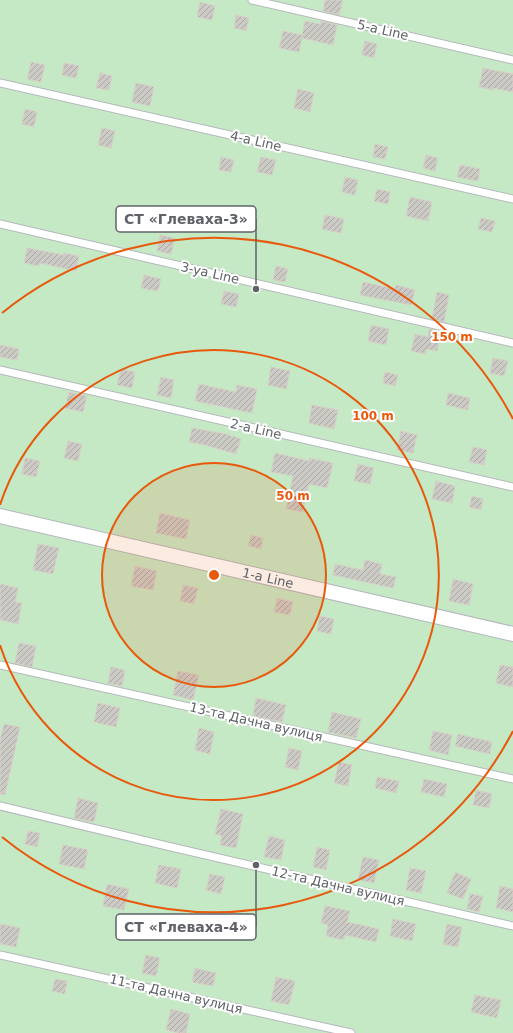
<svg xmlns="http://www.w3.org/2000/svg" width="513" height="1033" viewBox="0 0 513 1033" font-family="'DejaVu Sans',sans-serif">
  <defs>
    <pattern id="building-hatch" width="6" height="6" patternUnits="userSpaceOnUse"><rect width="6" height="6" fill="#cccac5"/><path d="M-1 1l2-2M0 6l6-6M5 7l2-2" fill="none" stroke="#a9a8a4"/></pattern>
  </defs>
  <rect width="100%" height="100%" fill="#f1efe8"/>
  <!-- green -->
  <path fill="#c5e8c5" d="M0,0h513v1033h-513z"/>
  <!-- building -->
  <path fill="url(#building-hatch)" stroke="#d6d1c6" d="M325,0h18l-4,15 -16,-4z
    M200,2l15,4 -3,14 -15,-3z
    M236,15l13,3 -3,13 -12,-3z
    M305,21l15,3 1,-3 16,4 -4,20 -31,-7 -3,14 -20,-4 4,-17 19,4z
    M365,41l12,3 -3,14 -12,-3z
    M31,62l14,3 -4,17 -14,-3z
    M64,63l15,3 -3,12 -14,-3z
    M483,68l30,6v18l-20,-4v2l-14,-3z
    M100,73l12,3 -3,14 -13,-2z
    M136,83l18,4 -4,19 -18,-4z
    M298,89l16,4 -4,19 -16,-4z
    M25,109l12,3 -3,15 -12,-3z
    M102,128l13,3 -4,17 -13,-3z
    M375,144l13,3 -3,12 -12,-2z
    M426,155l12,3 -3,13 -12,-3z
    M221,157l13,3 -3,12 -12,-2z
    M261,157l15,3 -4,15 -15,-3z
    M460,165l20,4 -2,12 -21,-4z
    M345,177l13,3 -3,15 -13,-3z
    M377,189l13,3 -2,12 -14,-3z
    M410,197l22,5 -4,19 -22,-5z
    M325,215l19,4 -3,14 -19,-4z
    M481,218l14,3 -3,11 -14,-3z
    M160,235l15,3 -4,16 -14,-3z
    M27,248l37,7v-2l15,3 -3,15 -36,-8 -1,3 -15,-3z
    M276,266l12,3 -3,13 -12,-2z
    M144,275l17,4 -3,12 -17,-3z
    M363,282l32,7 1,-4 19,5 -4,15 -51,-10z
    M224,291l15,3 -3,13 -15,-3z
    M437,292l12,3 -5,27 -12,-3z
    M371,325l18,4 -3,16 -18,-4z
    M429,329l13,3 -5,19 -11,-2v5l-15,-3 4,-17 13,3z
    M0,345l19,4 -2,11 -17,-3z
    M493,358l15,3 -4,15 -14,-3z
    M271,367l19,4 -4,18 -18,-4z
    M121,369l14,3 -3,16 -15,-3z
    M385,372l13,3 -3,11 -12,-3z
    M161,377l13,3 -3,18 -14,-3z
    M199,384l37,8 1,-7 20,4 -5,24 -57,-12z
    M69,392l18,4 -4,16 -18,-4z
    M448,393l22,5 -2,12 -22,-5z
    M312,405l26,5 -4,19 -25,-6z
    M192,428l34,6 15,5 -5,15 -31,-9 -16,-3z
    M401,431l16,4 -4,18 -16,-3z
    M68,441l14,3 -4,17 -14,-3z
    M473,447l14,3 -3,15 -15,-3z
    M275,453l34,8v-3l24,5 -6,25 -18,-4 -6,28 -17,-3 7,-33 -22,-4z
    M25,458l15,3 -4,16 -14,-3z
    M358,464l16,4 -4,16 -16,-3z
    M436,481l19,5 -3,17 -20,-4z
    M472,496l11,3 -2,11 -12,-3z
    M160,513l30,7 -4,19 -30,-6z
    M251,535l12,3 -2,11 -13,-3z
    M38,544l21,4 -6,26 -20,-4z
    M365,560l17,4 -2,10 16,3 -3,11 -60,-13 2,-11 28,6z
    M135,566l22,5 -4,19 -22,-4z
    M453,579l20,5 -4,21 -20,-4z
    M0,584l18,4 -3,14 7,1 -4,21 -18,-4z
    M183,585l15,3 -4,16 -14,-3z
    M277,598l16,4 -3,13 -16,-3z
    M320,616l14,3 -3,15 -14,-3z
    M19,643l17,3 -4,21 -17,-4z
    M500,665l13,2v20l-17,-4z
    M111,667l14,3 -3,16 -14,-3z
    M178,671l21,4 -6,25 -20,-5z
    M256,698l30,7 -4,17 -29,-6z
    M98,703l22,5 -4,19 -22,-5z
    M332,712l29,7 -5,19 -28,-6z
    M4,724l16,3 -15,68 -5,-1v-54z
    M199,728l15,4 -4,22 -15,-4z
    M433,731l19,4 -4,20 -19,-5z
    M458,734l34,8 -2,12 -35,-8z
    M289,748l13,3 -4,19 -13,-3z
    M339,762l13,3 -4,21 -14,-3z
    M377,777l22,4 -3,12 -21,-5z
    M424,779l23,5 -3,13 -23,-5z
    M476,790l16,4 -3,14 -16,-3z
    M78,798l20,5 -4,19 -20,-4z
    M221,809l22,5 -7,34 -16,-3 2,-9 -7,-2z
    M28,831l12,2 -3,14 -12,-3z
    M269,836l16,4 -4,20 -17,-3z
    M63,845l25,5 -4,19 -25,-5z
    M317,847l13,3 -4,20 -13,-3z
    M363,857l16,3 -5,23 -16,-3z
    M159,865l22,4 -4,19 -22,-5z
    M410,868l16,3 -5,22 -15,-3z
    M455,872l16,7 -8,20 -16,-6z
    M210,874l15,3 -4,17 -15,-4z
    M107,884l22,5 -5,21 -21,-4z
    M500,886l13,3v23l-17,-4z
    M470,894l13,2 -4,16 -12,-3z
    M325,906l25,5 -3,11 32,7 -3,13 -31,-7 -1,5 -18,-4 2,-11 -7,-2z
    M393,919l23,5 -4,17 -22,-5z
    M0,924l20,4 -4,19 -16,-3z
    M447,924l15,3 -4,20 -15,-3z
    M146,955l14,3 -4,18 -14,-3z
    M195,968l21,5 -3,13 -21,-4z
    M276,977l19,4 -6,24 -18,-4z
    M55,979l12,2 -2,13 -13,-3z
    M475,995l26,5 -4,18 -26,-6z
    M171,1009l19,5 -4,19h-7l-13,-3z"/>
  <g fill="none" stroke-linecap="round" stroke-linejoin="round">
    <!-- service casing -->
    <g stroke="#b5b8bc" stroke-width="9">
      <path id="service" d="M252,0l261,60
        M0,83l513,116
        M0,224l513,119
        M0,370l513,117
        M0,665l513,114
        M0,806l167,40 346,80
        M0,955l351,78"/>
    </g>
    <!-- minor casing -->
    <g stroke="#b5b8bc" stroke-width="16">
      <g id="minor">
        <path id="s1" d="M0,516l513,118"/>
      </g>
    </g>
    <!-- service -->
    <use href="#service" stroke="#fff" stroke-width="7"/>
    <!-- minor -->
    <use href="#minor" stroke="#fff" stroke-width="14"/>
  </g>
  <!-- distance rings -->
  <circle cx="214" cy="575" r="112" fill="#e8590c" fill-opacity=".12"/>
  <g fill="none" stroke="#e8590c" stroke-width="2">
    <circle cx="214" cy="575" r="112"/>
    <path d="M0 505A225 225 0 1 1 0 645"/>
    <path d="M513 731A337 337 0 0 1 2 837M2 313A337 337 0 0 1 513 419"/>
  </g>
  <g text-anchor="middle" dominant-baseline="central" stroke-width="4" stroke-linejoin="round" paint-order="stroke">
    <!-- street labels -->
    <g font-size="13" fill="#5f6368" stroke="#fff">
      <text transform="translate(383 30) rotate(13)">5-a Line</text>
      <text transform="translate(256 141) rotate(13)">4-a Line</text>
      <text transform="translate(210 273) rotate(13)">3-ya Line</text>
      <text transform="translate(256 429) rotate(13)">2-a Line</text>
      <text stroke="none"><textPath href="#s1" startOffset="275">1-a Line</textPath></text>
      <text transform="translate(256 722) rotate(13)">13-та Дачна вулиця</text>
      <text transform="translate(338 886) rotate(13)">12-та Дачна вулиця</text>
      <text transform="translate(176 994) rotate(13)">11-та Дачна вулиця</text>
    </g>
  </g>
  <circle cx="214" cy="575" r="6" fill="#e8590c" stroke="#fff" stroke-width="2"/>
  <g font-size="12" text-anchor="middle" font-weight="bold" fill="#e8590c" stroke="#fff" stroke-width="4" stroke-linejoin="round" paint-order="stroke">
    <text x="452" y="341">150 m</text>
    <text x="373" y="420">100 m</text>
    <text x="293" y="500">50 m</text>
  </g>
  <!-- callouts -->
  <path fill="none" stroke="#5f6368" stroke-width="1.5" d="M256 289L256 219M256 865L256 927"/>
  <g fill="#5f6368" stroke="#fff" stroke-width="1.5">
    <circle cx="256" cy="289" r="4"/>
    <circle cx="256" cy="865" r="4"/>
  </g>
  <g fill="#fff" stroke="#5f6368" stroke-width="1.5">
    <rect x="116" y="206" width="140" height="26" rx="4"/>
    <rect x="116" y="914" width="140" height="26" rx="4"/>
  </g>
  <g font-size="14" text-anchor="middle" font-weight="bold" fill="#5f6368">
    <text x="186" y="224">СТ «Глеваха-3»</text>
    <text x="186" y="932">СТ «Глеваха-4»</text>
  </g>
</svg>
